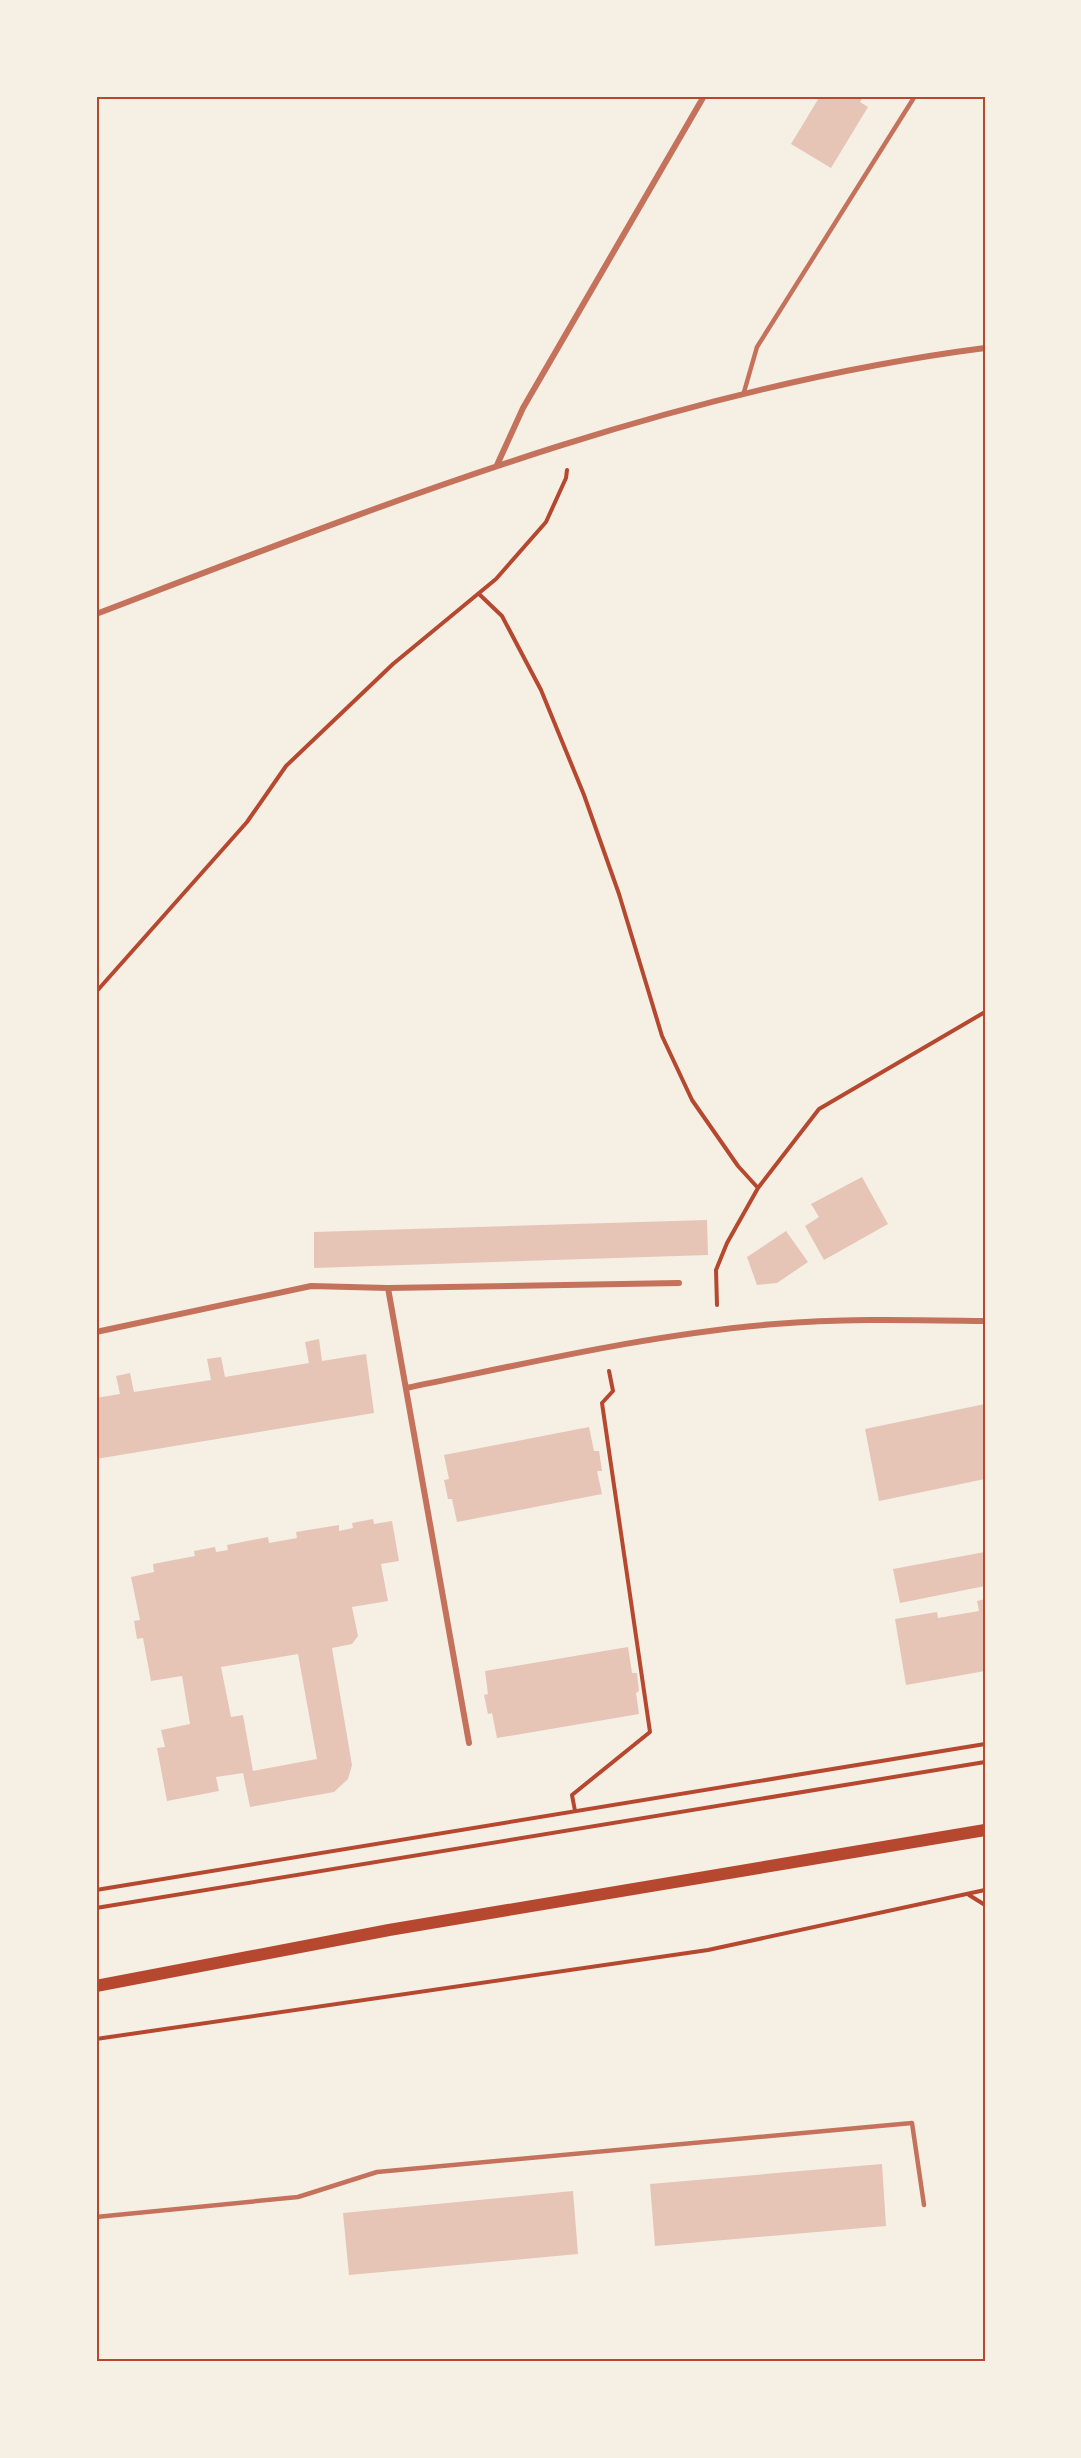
<svg xmlns="http://www.w3.org/2000/svg" width="1081" height="2458" viewBox="0 0 1081 2458" font-family="'Open Sans',sans-serif">
  <rect width="100%" height="100%" fill="#f6efe4"/>
  <!-- building -->
  <path fill="#e6c5b7" fill-rule="evenodd" d="M820,96h44l-4,6 8,5 -37,61 -40,-24z
    M862,1177l26,47 -64,36 -19,-34 14,-9 -8,-13z
    M707,1220l1,35 -394,13v-36z
    M786,1231l22,31 -31,21 -20,2 -10,-28z
    M319,1339l3,22 44,-7 8,59 -278,46v-61l24,-4 -4,-18 14,-3 4,19 77,-12 -4,-21 14,-2 4,20 84,-14 -4,-21z
    M985,1404v75l-106,22 -14,-72z
    M589,1427l5,24h5l3,20h-5l5,23 -145,28 -5,-23h-4l-4,-19 5,-1 -5,-24z
    M373,1519l1,5 18,-3 7,40 -18,3 7,37 -36,6 6,29 -6,8 -20,4 20,117 -4,14 -14,13 -84,15 -7,-34 -27,4 3,14 -52,10 -10,-53 8,-1 -4,-17 29,-6 -8,-48 -31,5 -8,-43 -6,1 -3,-18 6,-1 -9,-43 23,-5 -1,-8 42,-8 -1,-5 21,-4 1,5 12,-2 -1,-5 41,-8 1,6 28,-5 -1,-6 43,-7v6l14,-3 -1,-5zM298,1654l19,105 -64,12 -10,-56 -12,2 -10,-50z
    M985,1552v34l-85,17 -7,-34z
    M985,1599v72l-79,14 -11,-66 42,-7 1,6 41,-7 -2,-10z
    M628,1647l4,26h5l2,18 -3,2 3,21 -142,24 -5,-25 -4,1 -4,-19 4,-1 -3,-23z
    M882,2164l4,62 -231,20 -5,-62z
    M573,2191l5,63 -229,21 -6,-62z"/>
  <g fill="none" stroke-linecap="round" stroke-linejoin="round">
    <!-- path -->
    <path stroke="#b5482f" stroke-width="4" d="M479,594l23,22 39,74 43,105 35,99 43,142 30,64 46,66 20,22
      M96,992l151,-170 39,-56 107,-102 103,-85 50,-57 20,-44 1,-8
      M717,1305l-1,-35 11,-27 31,-55 61,-79 166,-97
      M575,1811l-3,-16 78,-63 -48,-329 11,-12 -4,-20
      M96,1890l889,-146
      M969,1895l16,10
      M96,1908l889,-146
      M96,2039l612,-89 277,-60"/>
    <!-- service -->
    <path stroke="#c5725c" stroke-width="4.5" d="M744,392l13,-45 158,-251
      M96,2217l202,-20 79,-25 535,-49 12,82"/>
    <!-- minor -->
    <path stroke="#c5725c" stroke-width="6" d="M497,465l26,-57 181,-312
      M96,614c291,-111 578,-226 889,-266
      M388,1288l81,455
      M96,1332l215,-46 77,2 291,-5
      M406,1388c123,-25 245,-54 369,-64 70,-6 140,-4 210,-3"/>
    <!-- secondary -->
    <path stroke="#b5482f" stroke-width="12" d="M96,1986l293,-56 596,-100"/>
  </g>
  <!-- border -->
  <rect width="1081" height="2458" fill="none" stroke="#f6efe4" stroke-width="195"/>
  <rect x="98" y="98" width="886" height="2262" fill="none" stroke="#b5482f" stroke-width="2"/>
</svg>
